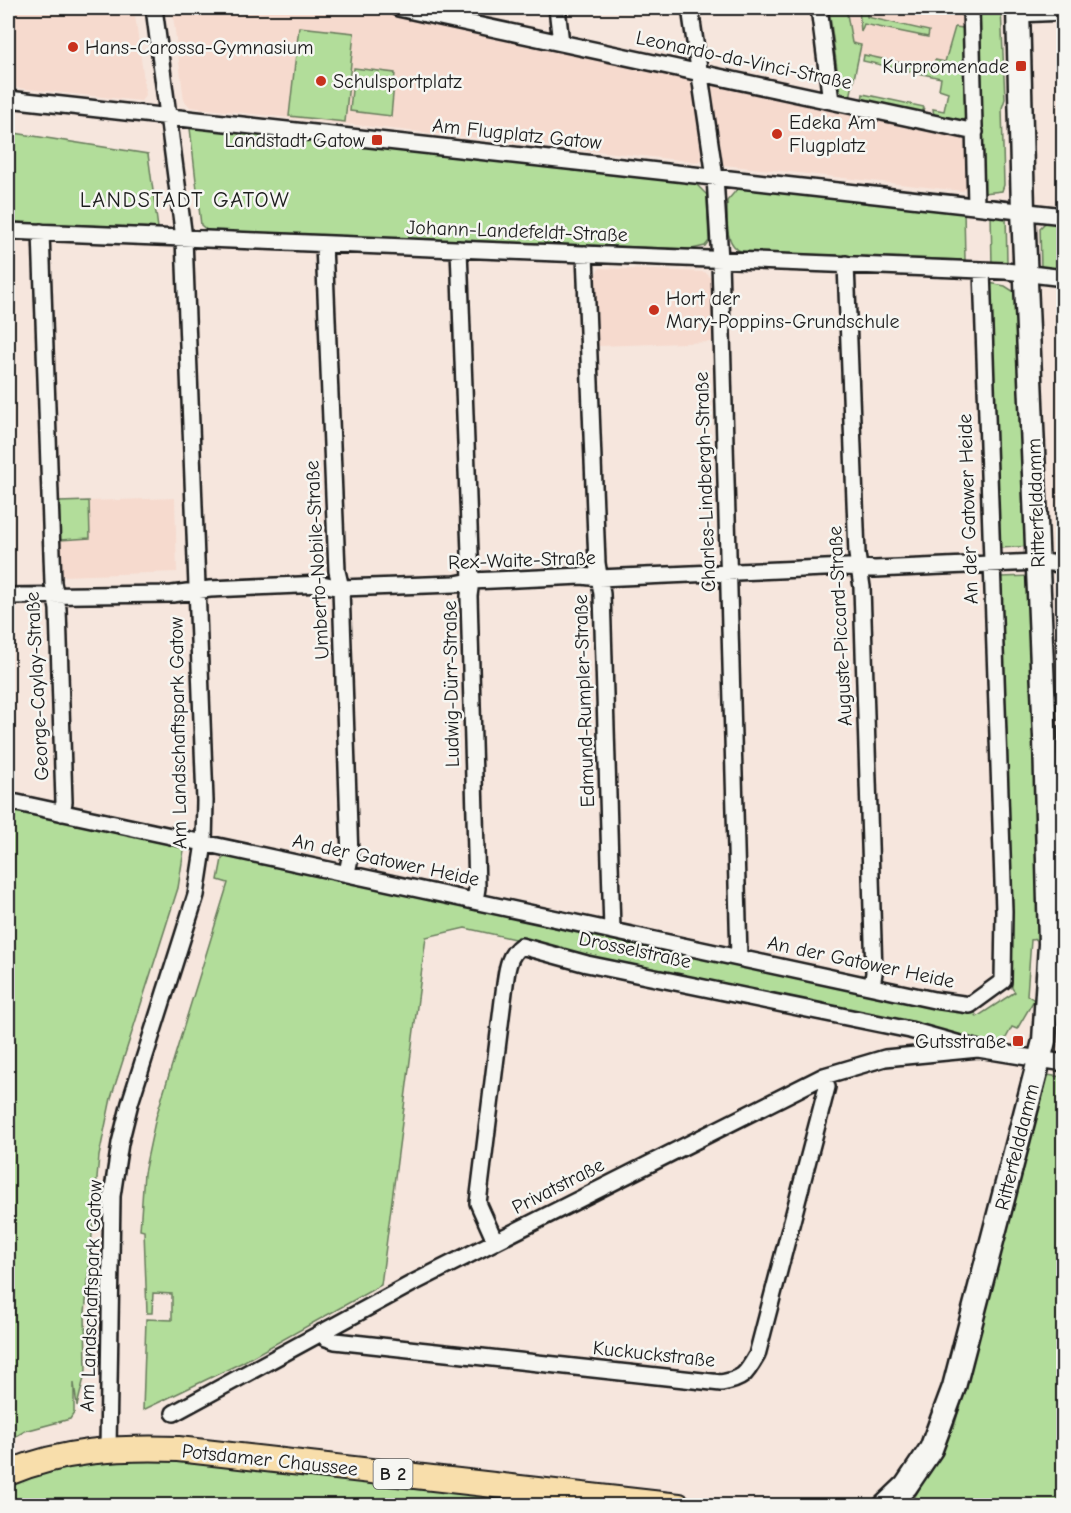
<svg xmlns="http://www.w3.org/2000/svg" width="1071" height="1513" viewBox="0 0 1071 1513" font-family="'Comic Neue',sans-serif">
  <rect width="100%" height="100%" fill="#f6e6dd"/>
  <filter id="ink" filterUnits="userSpaceOnUse"><feTurbulence type="fractalNoise" baseFrequency=".0167" numOctaves="2"/><feDisplacementMap in="SourceGraphic" scale="12" xChannelSelector="R" yChannelSelector="G"/><feConvolveMatrix kernelMatrix="1 2 1 2 8 2 1 2 1" color-interpolation-filters="sRGB"/></filter>
  <g filter="url(#ink)">
    <!-- built -->
    <path fill="#f6dace" d="M8,8h126l12,87 -5,6 -133,-14z
      M172,8h189l326,70 6,6 10,73 -5,5 -508,-55 -6,-7z
      M829,8h133l3,71 -130,-28z
      M713,83l248,54 6,7 1,41 -5,6 -239,-26 -6,-6 -10,-71z
      M600,268l105,4 6,6 2,64 -115,4 -3,-72z
      M175,498l2,74 -115,4 -2,-36 30,-2 -1,-37z"/>
    <!-- green -->
    <path fill="#b2dd9a" stroke="#677c5b" stroke-width="1.5" d="M829,8h17l6,35 9,2 -11,53 -10,-7z
      M859,8h8v9l62,14 -1,6 -64,-13 -3,8z
      M977,8h24l4,91 -3,9 2,77 -2,6 -18,2 -1,-4z
      M299,27l55,6 -9,89 -56,-6z
      M955,27l8,1 3,90 -7,4 -25,-6 -1,-7 11,2 4,-19 -9,-3 2,-11 -78,-17 1,-6 69,15 2,-10 10,2z
      M354,68l41,5 -4,43 -41,-5z
      M863,94l61,13 -2,7 -60,-13z
      M197,126l500,54v5l10,10 2,46 -4,5 -13,3 -484,-18 -7,-6 -11,-97z
      M8,132l140,22 10,74 -150,-6z
      M739,187l225,22 1,51 -223,-8c-19,-8 -14,-33 -15,-51z
      M991,213l15,3 1,46 -15,3z
      M1063,221v53l-22,-5 -1,-41 6,-6z
      M989,283l16,3 14,9 12,251 -31,2 -3,-3z
      M89,501l1,37 -30,2 -1,-38z
      M1032,576l11,326 -5,37 -7,1 -4,55 7,5 -17,29 -5,-2 -11,20 -536,-119 -39,9 -45,348 -140,78 -98,47 3,-91 26,1v-26l-19,-1 -1,20h-5l-3,-82 -4,-1 4,-57 12,-56 72,-234 -10,-3 4,-21 8,-6 745,160 2,4 38,-25 -3,-4 -14,-406 2,-5z
      M8,807l171,37 5,6 -6,38 -67,210 -12,58 -14,157 1,57 -9,36 -3,-23v30l-4,6 -45,12 -17,10z
      M1046,1075l17,2v428l-150,1 -1,-4 43,-78z
      M136,1458l44,2 403,46h-575v-22l10,-4 66,-17z"/>
    <g fill="none" stroke-linecap="round" stroke-linejoin="round">
      <!-- minor casing -->
      <g stroke="#1c1c1c" stroke-width="20">
        <path id="minor" d="M398,8l577,124
          M557,8l4,35
          M690,8l25,169 5,83 19,698
          M819,8l12,93
          M971,8l5,197
          M1018,14l46,-2
          M8,99l1056,117
          M8,231l998,40 58,7
          M41,232l12,351 5,26 6,193 -2,11
          M324,244l13,327 4,17 9,270 -3,15
          M459,249l12,332 -2,15 8,292 -2,13
          M585,254l12,309 5,31 10,336
          M846,264l11,290 5,33 12,386 -2,13
          M8,596l164,-2 38,-5 112,-5 19,4 114,-4 16,-3 111,-5 17,2 249,-11 27,2 163,-7 26,2
          M8,801l926,199 36,5 33,-24 1,-70 -22,-641
          M495,1241l-17,-38 27,-219c2,-14 3,-29 16,-38l66,18 323,66 68,19 86,14
          M322,1332l4,6 9,3 386,42c23,-4 25,-9 36,-28l70,-268 -3,-11
          M174,1413l239,-130 411,-207 61,-18 93,-9
          M108,1448l4,-252 8,-53 10,-40 66,-208 8,-52 1,-42 -21,-563 -30,-230"/>
      </g>
      <!-- secondary casing -->
      <g stroke="#1c1c1c" stroke-width="27">
        <path id="secondary" d="M885,1506l21,-20 25,-37 23,-62 90,-346 6,-97 -5,-207 -22,-527 -5,-202"/>
      </g>
      <!-- primary casing -->
      <g stroke="#1c1c1c" stroke-width="28">
        <path id="primary" d="M8,1473c55,-23 110,-26 170,-24l501,57"/>
      </g>
      <!-- minor -->
      <use href="#minor" stroke="#f6f6f2" stroke-width="15"/>
      <!-- secondary -->
      <use href="#secondary" stroke="#f6f6f2" stroke-width="22"/>
      <!-- primary -->
      <use href="#primary" stroke="#f8deab" stroke-width="24"/>
    </g>
  </g>
  <!-- markers -->
  <g fill="#c8321e" stroke="#f6f6f2" stroke-width="2">
    <circle cx="73" cy="47" r="6"/>
    <rect x="1015" y="60" width="12" height="12" rx="3"/>
    <circle cx="321" cy="81" r="6"/>
    <circle cx="777" cy="134" r="6"/>
    <rect x="371" y="134" width="12" height="12" rx="3"/>
    <circle cx="654" cy="310" r="6"/>
    <rect x="1012" y="1035" width="12" height="12" rx="3"/>
  </g>
  <g text-anchor="middle" dominant-baseline="central" stroke-width="5" stroke-linejoin="round" paint-order="stroke">
    <!-- shield labels -->
    <rect fill="#f6f6f2" stroke="#5d5d5c" stroke-width="1.5" x="373.5" y="1459" width="39" height="30" rx="4.5"/>
    <g font-size="18" font-weight="bold" fill="#1c1c1c">
      <text x="393" y="1474">B 2</text>
    </g>
    <!-- poi labels -->
    <g font-size="20" fill="#1c1c1c" stroke="#f6f6f2" text-anchor="start">
      <text x="85" y="47">Hans-Carossa-Gymnasium</text>
      <text x="1009" y="66" text-anchor="end">Kurpromenade</text>
      <text x="333" y="81">Schulsportplatz</text>
      <text x="789" y="122">Edeka Am<tspan x="789" dy="23">Flugplatz</tspan></text>
      <text x="365" y="140" text-anchor="end">Landstadt Gatow</text>
      <text x="666" y="298">Hort der<tspan x="666" dy="23">Mary-Poppins-Grundschule</tspan></text>
      <text x="1006" y="1041" text-anchor="end">Gutsstraße</text>
    </g>
    <!-- street labels -->
    <g font-size="20" fill="#1c1c1c" stroke="#f6f6f2">
      <text transform="translate(744 60) rotate(12)">Leonardo-da-Vinci-Straße</text>
      <text transform="translate(517 134) rotate(6)">Am Flugplatz Gatow</text>
      <text transform="translate(517 231) rotate(2)">Johann-Landefeldt-Straße</text>
      <text transform="translate(705 482) rotate(-92)">Charles-Lindbergh-Straße</text>
      <text transform="translate(1036 503) rotate(-92)">Ritterfelddamm</text>
      <text transform="translate(968 509) rotate(-92)">An der Gatower Heide</text>
      <text transform="translate(317 560) rotate(-93)">Umberto-Nobile-Straße</text>
      <text transform="translate(522 560) rotate(-2)">Rex-Waite-Straße</text>
      <text transform="translate(840 626) rotate(-93)">Auguste-Piccard-Straße</text>
      <text transform="translate(451 684) rotate(-91)">Ludwig-Dürr-Straße</text>
      <text transform="translate(37 686) rotate(-93)">George-Caylay-Straße</text>
      <text transform="translate(584 701) rotate(-92)">Edmund-Rumpler-Straße</text>
      <text transform="translate(178 733) rotate(-91)">Am Landschaftspark Gatow</text>
      <text transform="translate(386 860) rotate(12)">An der Gatower Heide</text>
      <text transform="translate(635 950) rotate(12)">Drosselstraße</text>
      <text transform="translate(861 962) rotate(12)">An der Gatower Heide</text>
      <text transform="translate(1017 1147) rotate(-76)">Ritterfelddamm</text>
      <text transform="translate(558 1186) rotate(-27)">Privatstraße</text>
      <text transform="translate(91 1296) rotate(-88)">Am Landschaftspark Gatow</text>
      <text transform="translate(654 1354) rotate(6)">Kuckuckstraße</text>
      <text transform="translate(270 1460) rotate(6)">Potsdamer Chaussee</text>
    </g>
    <!-- quarter labels -->
    <g font-size="22" letter-spacing="1.5" fill="#1c1c1c" stroke="#f6f6f2">
      <text x="185" y="200">LANDSTADT GATOW</text>
    </g>
  </g>
  <!-- margin -->
  <rect width="1071" height="1513" fill="none" stroke="#f6f6f2" stroke-width="30"/>
  <rect x="15" y="15" width="1041" height="1483" fill="none" stroke="#1c1c1c" stroke-width="2" filter="url(#ink)"/>
</svg>
